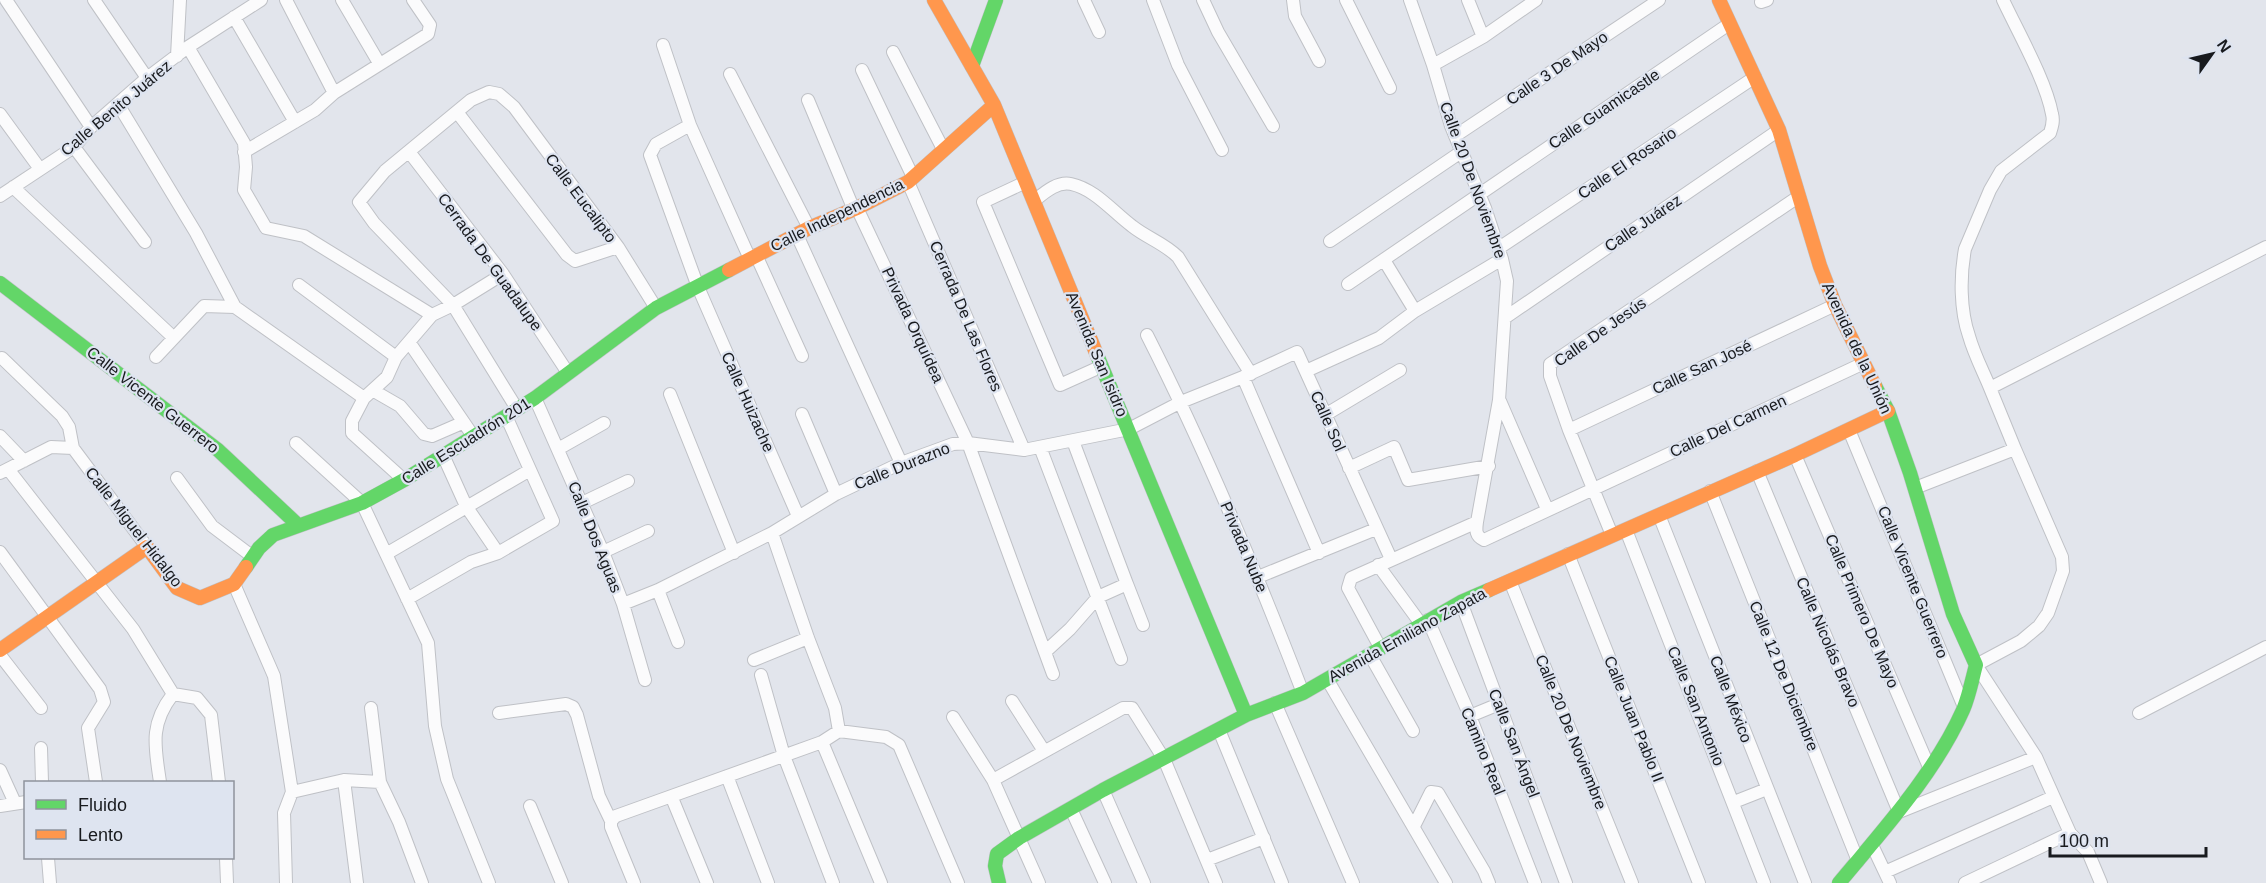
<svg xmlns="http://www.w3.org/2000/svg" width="2266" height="883" viewBox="0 0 2266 883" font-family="Helvetica,sans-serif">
  <rect width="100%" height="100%" fill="#e2e5ec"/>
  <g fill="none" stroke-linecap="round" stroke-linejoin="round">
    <!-- street casing -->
    <g stroke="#bfc1c6" stroke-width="14">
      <path id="street" d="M6,0l85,127
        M94,0l53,78
        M286,0l48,93
        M342,0l37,63
        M1084,0l15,32
        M1153,0l25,65 44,85
        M1203,0l15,32 55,94
        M1293,0l2,16 24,45
        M1346,0l44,88
        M1410,0l23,65 18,61 34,82 17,51 5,22 -8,119 -22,122c-1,8 -2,14 7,18l380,-177
        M1468,0l15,37
        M1761,2l6,-2
        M234,17l61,105
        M663,45l27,80 60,134
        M188,47l56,96 2,24 -2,23 22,38 38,8 128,79
        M893,52l50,97
        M177,56l3,-56
        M1433,65l50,-28 53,-37
        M862,70l51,107
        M730,74l79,154
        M808,100l46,110
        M118,104l78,129 39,74
        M457,112l110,143 8,6 43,-14
        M0,114l40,55
        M690,125l-34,19 -6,11 48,132 100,229
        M1455,136l204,-136
        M74,147l71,95
        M244,152l71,-42 19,-17 94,-59 2,-9 -17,-25
        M410,153l93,121 65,99
        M908,182l116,268
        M1026,182l-43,20 77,183 40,-18
        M13,187l161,151
        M0,196l74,-49 17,-20 56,-49 41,-31 73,-47
        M1034,201c10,-8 23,-20 37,-17 24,5 42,28 61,42 15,12 32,17 46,31l73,117
        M857,208l111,235 85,231
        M797,235l104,228
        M1330,241l131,-89
        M1499,248l256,-171
        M756,255l46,101
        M1384,260l31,51
        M1348,284l381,-260
        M299,285l97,72
        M1506,317l273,-187
        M1147,335c59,116 109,236 156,358
        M409,342l64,94
        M156,357l48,-51 31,1 129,91 23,-21 9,-20 36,-42 21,-10 50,-31
        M2,358l60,58 7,11 4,21
        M1306,371l73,-33 36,-27 87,-52
        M1243,377l76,176
        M1990,388c-7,-17 -16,-34 -21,-52 -9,-26 -9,-60 -4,-87l25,-59 11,-19 49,-38c2,-6 4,-12 2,-19 -6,-33 -34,-82 -49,-114
        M374,391l26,15 24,28 8,2 30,-13
        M670,394l64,159
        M364,398l-12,23v12l52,47
        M535,398l68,154 20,52 22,76
        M1500,401l47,108
        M517,409l-64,-104 -79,-82 -15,-21 26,-31 86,-71 18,-8 10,2 15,13 104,140 38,61
        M802,414l34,80
        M1325,415l75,-45
        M1569,430l266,-125
        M1849,430l115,277
        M0,436l24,25
        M296,443l66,60 66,140 7,83 12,53 42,104
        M1040,447l81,212
        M73,448l74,99
        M558,449l46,-26
        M2015,449l47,108 1,14 -15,42 -9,13 -18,15 -45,24 60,92 34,76 18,19 13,31
        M443,455l23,51 32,47
        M1795,455l134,312
        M1349,468l45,-21 14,33 81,-14
        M8,469l125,160 40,65 24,4 14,17 8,67
        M1757,471l142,341 137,-55
        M0,473l51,-26 22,1
        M177,478l35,48 41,31
        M1915,488l100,-39 -25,-61 276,-141
        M1710,491l148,370
        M582,503l46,-22
        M1659,515l146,368
        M1626,530l138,353
        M1612,535l-43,-105 -19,-54v-12l248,-167
        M0,552l100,137 4,13 -16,26 8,54
        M603,552l45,-21
        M386,554l144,-84
        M1568,554l131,329
        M1378,565l43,59
        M1258,577l118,-48
        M1510,581l122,302
        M234,584l40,92 18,116
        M1127,584l16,41
        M658,590l20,52
        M407,599l64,-37 27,-9 55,-32 -47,-105
        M1461,602l105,281
        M623,604l35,-14 114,-57 64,-39 65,-31 52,-19 15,-1 56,7 105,-21 52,-27 62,-25 54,-25 94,207
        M1428,620l42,96 65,167
        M1381,649l-33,-61 3,-10 126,-56
        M1045,652l25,-23 28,-32 29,-13 -54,-143
        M0,655l41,53
        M1370,655l43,76
        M754,660l54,-22
        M761,675l23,81 49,127
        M1327,679l119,204
        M1012,701l32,50
        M1275,703l78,180
        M371,708l9,74 19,40 23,61
        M499,713l67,-9 7,3 4,8 22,81 12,25
        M2139,713l127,-66
        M1470,716l29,-12
        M953,717l40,63 46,103
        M1219,730l63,153
        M839,731l47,6 13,8 59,138
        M822,742l59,141
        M41,748l1,34
        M0,770l15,33
        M727,776l41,107
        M344,780l13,103
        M993,780l130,-72h9l32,51 52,124
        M160,782c-5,-35 -11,-57 13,-88
        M1103,790l41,93
        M292,792l52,-12 36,2
        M672,798l35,85
        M1734,802l33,-13
        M0,806l26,-4
        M530,806l32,77
        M1071,809l34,74
        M1414,826l17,-34 7,1 46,78 5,12
        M1872,845l18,38
        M48,858l2,25
        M226,858l1,25
        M1207,860l57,-22
        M1885,872l168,-75
        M286,883l-2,-70 8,-21
        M634,883l-23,-56v-6l5,-5 206,-74 17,-11 -4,-23 -27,-70 -36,-105
        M1965,883l105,-50"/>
    </g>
    <!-- fast casing -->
    <g stroke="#bfc1c6" stroke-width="15">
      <path id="fast" d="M972,66l24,-66
        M0,283l218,167 80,75
        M1097,355l149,360
        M246,567l13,-19 14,-13 89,-32 42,-23 131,-82 121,-90 73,-38
        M999,883l-4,-17 2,-12 22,-16 84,-48 143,-75 57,-22 158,-91 28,-12
        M1839,883c44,-53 96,-110 124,-173 6,-14 9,-30 13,-45l-23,-51 -43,-141 -22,-62 -13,-25"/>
    </g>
    <!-- slow casing -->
    <g stroke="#bfc1c6" stroke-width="15">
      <path id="slow" d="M934,0l60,105 103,250
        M1719,0l60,130 41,136 15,39 40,81
        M729,270l80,-42 48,-20 51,-26 86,-77
        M1489,590l306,-135 93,-44
        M0,650l147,-103 30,41 23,10 34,-14 12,-17"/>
    </g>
    <!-- street -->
    <use href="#street" stroke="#fbfbfc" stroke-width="12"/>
    <!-- fast -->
    <use href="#fast" stroke="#63d668" stroke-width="14"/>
    <!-- slow -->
    <use href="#slow" stroke="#ff974d" stroke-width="14"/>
  </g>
  <g text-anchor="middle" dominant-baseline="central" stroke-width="4.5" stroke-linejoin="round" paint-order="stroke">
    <!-- street labels -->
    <g font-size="16" fill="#181a1e" stroke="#dee4f0">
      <text transform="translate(1557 68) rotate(-34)">Calle 3 De Mayo</text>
      <text transform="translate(116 108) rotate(-40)">Calle Benito Juárez</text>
      <text transform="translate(1604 109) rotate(-34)">Calle Guamicastle</text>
      <text transform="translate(1627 163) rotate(-34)">Calle El Rosario</text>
      <text transform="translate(1473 180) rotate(70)">Calle 20 De Noviembre</text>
      <text transform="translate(581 198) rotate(53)">Calle Eucalipto</text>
      <text transform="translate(837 215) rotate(-26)">Calle Independencia</text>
      <text transform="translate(1643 223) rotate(-34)">Calle Juárez</text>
      <text transform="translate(490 262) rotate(54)">Cerrada De Guadalupe</text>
      <text transform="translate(966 316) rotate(67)">Cerrada De Las Flores</text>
      <text transform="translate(913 325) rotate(65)">Privada Orquídea</text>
      <text transform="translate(1600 332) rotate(-35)">Calle De Jesús</text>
      <text transform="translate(1857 348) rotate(65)">Avenida de la Unión</text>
      <text transform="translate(1097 354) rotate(67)">Avenida San Isidro</text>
      <text transform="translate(1702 367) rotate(-25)">Calle San José</text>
      <text transform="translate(153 400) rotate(38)">Calle Vicente Guerrero</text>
      <text transform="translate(748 402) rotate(66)">Calle Huizache</text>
      <text transform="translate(1328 421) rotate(66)">Calle Sol</text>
      <text transform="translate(1728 426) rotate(-25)">Calle Del Carmen</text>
      <text transform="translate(466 441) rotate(-32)">Calle Escuadrón 201</text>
      <text transform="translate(902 466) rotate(-22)">Calle Durazno</text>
      <text transform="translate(134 527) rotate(52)">Calle Miguel Hidalgo</text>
      <text transform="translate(595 537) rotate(68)">Calle Dos Aguas</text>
      <text transform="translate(1244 547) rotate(67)">Privada Nube</text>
      <text transform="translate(1913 582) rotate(68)">Calle Vicente Guerrero</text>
      <text transform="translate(1862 611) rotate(67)">Calle Primero De Mayo</text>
      <text transform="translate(1407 635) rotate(-29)">Avenida Emiliano Zapata</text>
      <text transform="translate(1828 642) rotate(67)">Calle Nicolás Bravo</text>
      <text transform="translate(1784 676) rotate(68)">Calle 12 De Diciembre</text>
      <text transform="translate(1731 699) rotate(69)">Calle México</text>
      <text transform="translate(1696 706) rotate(68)">Calle San Antonio</text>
      <text transform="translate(1634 719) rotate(68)">Calle Juan Pablo II</text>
      <text transform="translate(1571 732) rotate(68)">Calle 20 De Noviembre</text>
      <text transform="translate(1514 743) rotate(69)">Calle San Ángel</text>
      <text transform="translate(1483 751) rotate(68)">Camino Real</text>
    </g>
  </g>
  <!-- legend -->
  <rect x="24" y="781" width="210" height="78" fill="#dee4f0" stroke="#8f939c" stroke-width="1.5"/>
  <rect x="36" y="800" width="30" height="9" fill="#63d668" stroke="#8f939c" stroke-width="1.5"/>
  <text x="78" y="811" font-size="18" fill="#181a1e">Fluido</text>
  <rect x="36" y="830" width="30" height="9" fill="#ff974d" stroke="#8f939c" stroke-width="1.5"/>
  <text x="78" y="841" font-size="18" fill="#181a1e">Lento</text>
  <!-- north arrow -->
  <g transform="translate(2212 54) rotate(56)" stroke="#dee4f0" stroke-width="4.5" paint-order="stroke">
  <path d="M0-4.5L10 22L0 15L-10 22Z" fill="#181a1e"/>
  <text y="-9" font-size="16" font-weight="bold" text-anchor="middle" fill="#181a1e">N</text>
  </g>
  <!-- scale -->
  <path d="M2050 847v9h156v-9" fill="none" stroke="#181a1e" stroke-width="3"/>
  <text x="2059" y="847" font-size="18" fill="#181a1e" stroke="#dee4f0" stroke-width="4.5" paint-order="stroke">100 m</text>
</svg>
